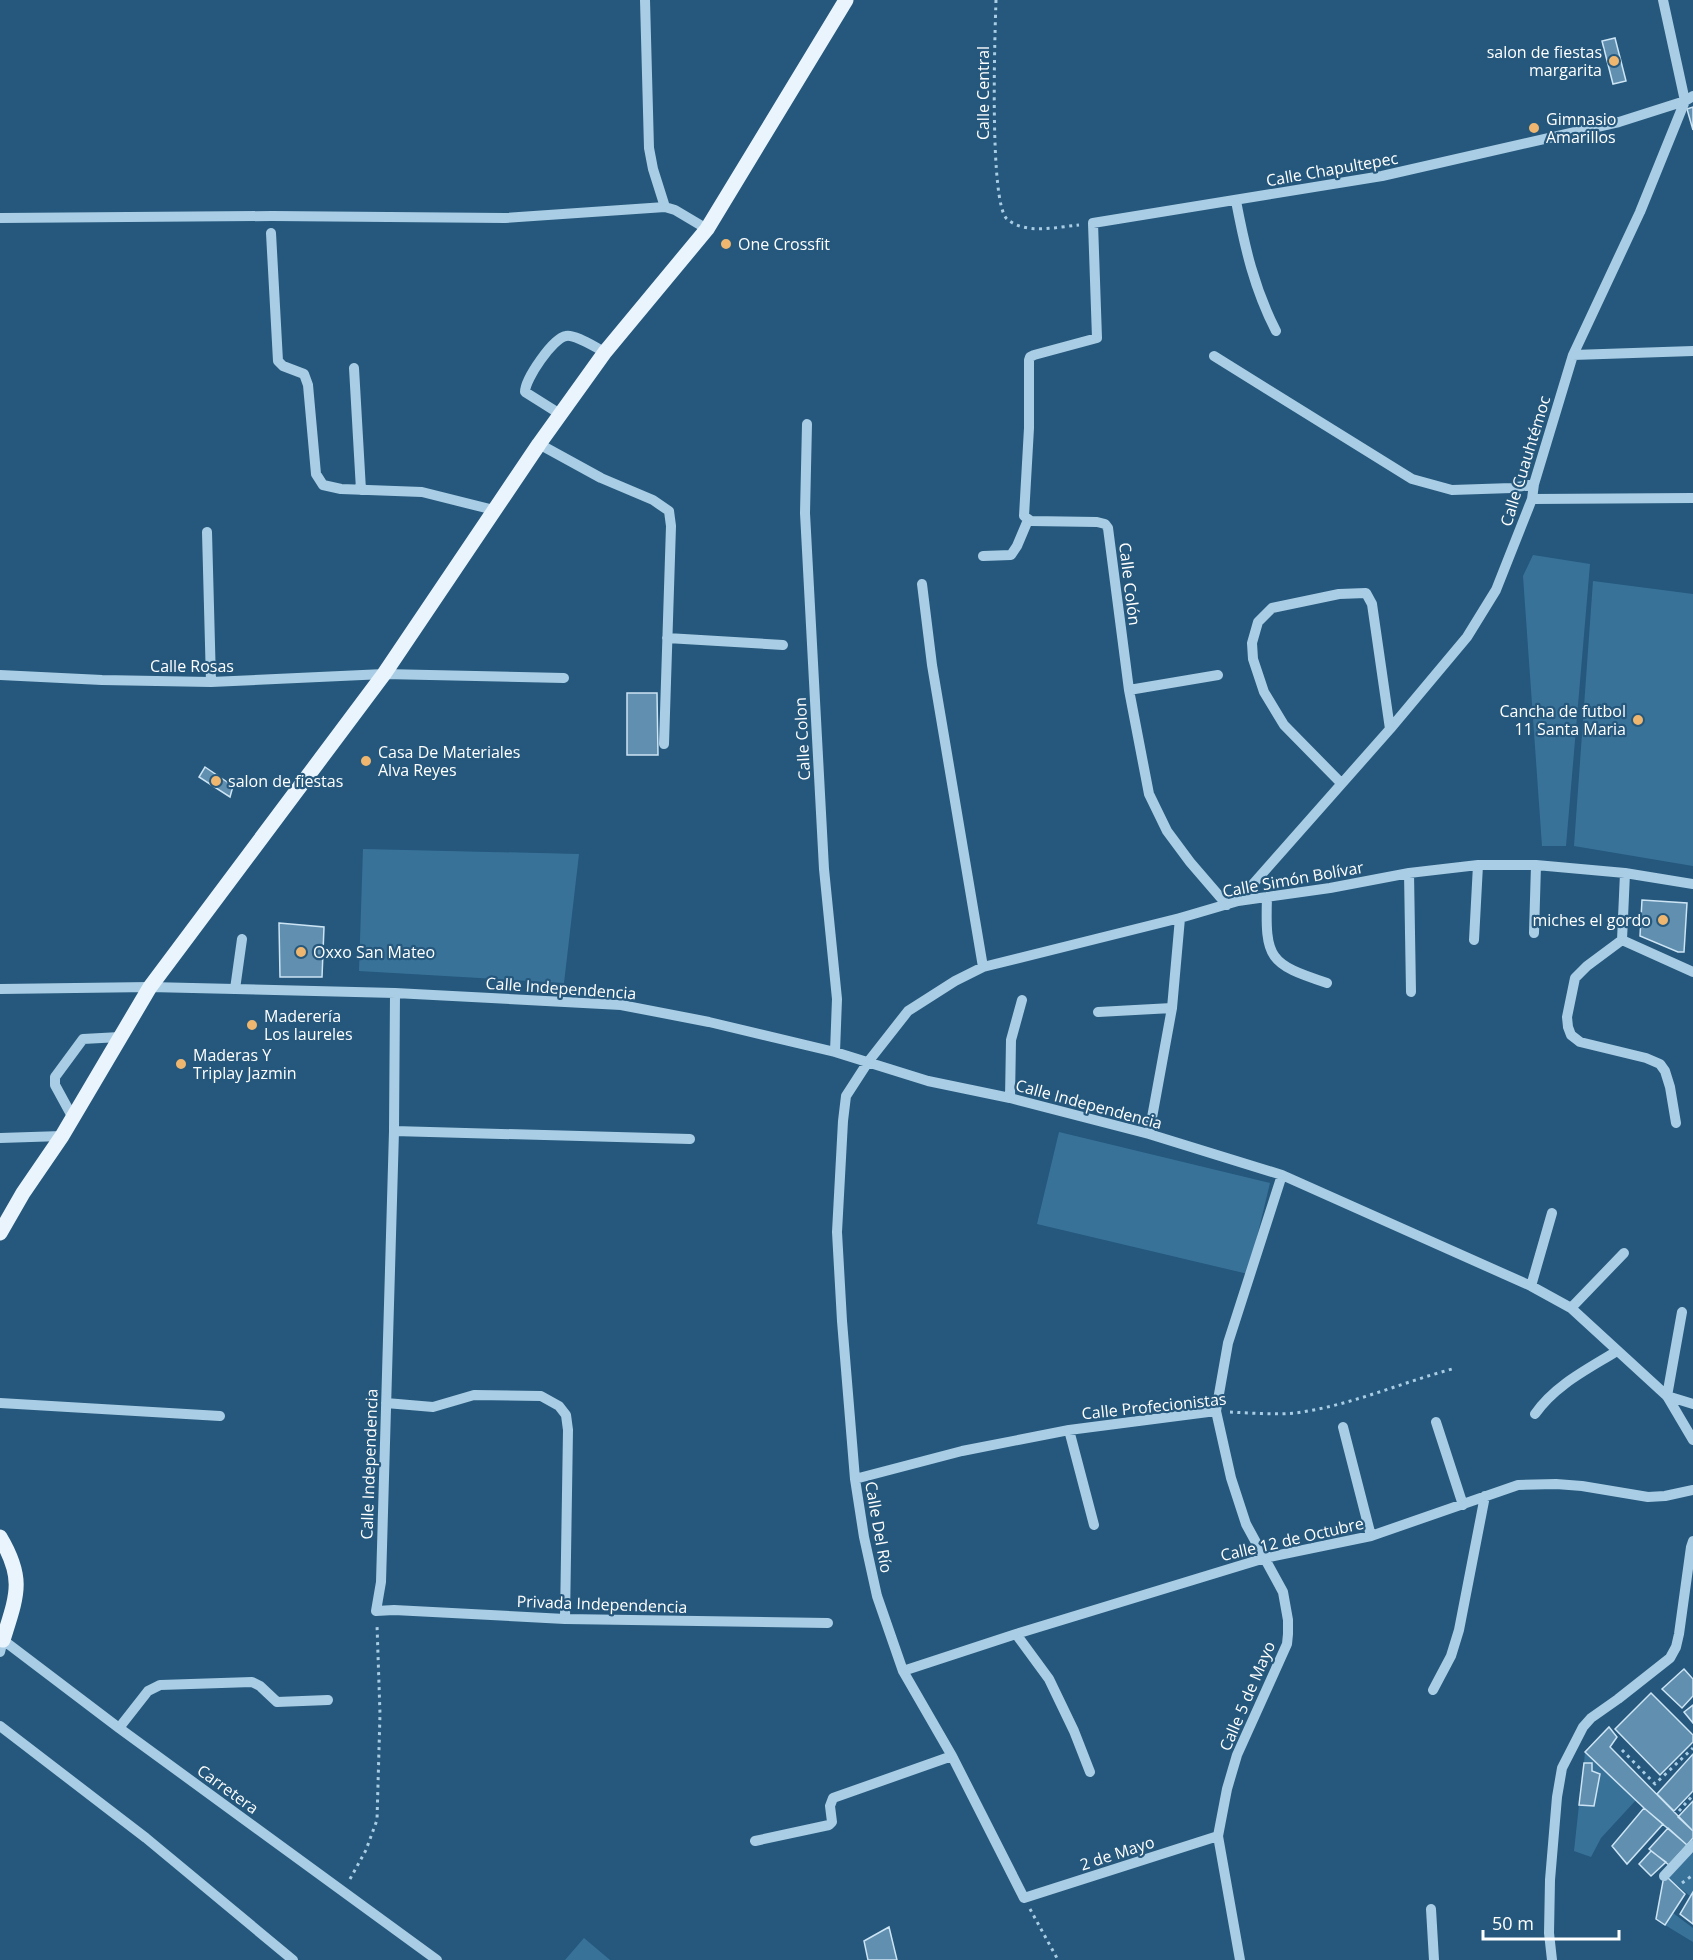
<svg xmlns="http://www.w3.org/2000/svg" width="1693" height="1960" viewBox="0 0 1693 1960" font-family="'Open Sans',sans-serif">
  <rect width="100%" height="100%" fill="#25587c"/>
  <!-- green -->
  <path fill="#397299" d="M1533,555l57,9 -24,282h-24l-19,-270z
    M1593,581l100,13v272l-119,-20z
    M363,849l216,5 -15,129 -205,-12z
    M1059,1132l211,51 -22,91 -211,-50z
    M1585,1752l51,48 -35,38 -10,19 -17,-6 5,-46 21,-31 -8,-3v-7l-8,-1z
    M1691,1850l2,4v38l-3,4 -23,-19z
    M1673,1913l20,15v14l-28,-17z
    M584,1938l26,22h-45z"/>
  <!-- building -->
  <path fill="#618faf" stroke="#cce4f4" stroke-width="1.5" d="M1615,38l11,43 -13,3 -11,-43z
    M1693,107v23l-6,-21z
    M627,693h30l1,62h-31z
    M205,767l28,19 -3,11 -31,-20z
    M1642,900l45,3 -3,49h-6l-38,-16z
    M279,923l45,4 -2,50h-42z
    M1684,1669l9,10v17l-11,12 -20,-19z
    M1651,1693l42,42v7l-33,33 -45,-46z
    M1693,1705v18l-9,-11z
    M1609,1727l8,10 -7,10 83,84v7l-6,7 -43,-37 -59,-56z
    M1693,1754v37l-19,20 -17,-17z
    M1584,1763h8v8l8,3 -6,32 -15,-1z
    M1693,1801v30l-15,-14z
    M1644,1808l19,16 -36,40 -15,-18z
    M1668,1828l19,17 -18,20 -20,-16z
    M1651,1851l15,11 -15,14 -12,-12z
    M1667,1877l18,17 -20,31 -9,-6 7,-38z
    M1693,1892v32l-13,-10z
    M889,1927l8,33h-29l-4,-19z"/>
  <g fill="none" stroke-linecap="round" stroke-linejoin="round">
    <!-- path -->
    <path stroke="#a9cde5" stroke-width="3" stroke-dasharray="3 4.5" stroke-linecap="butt" d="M996,0c-1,32 -7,203 11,219 18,16 50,8 72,6
      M1230,1412c21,1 44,3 65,1 55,-7 107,-31 161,-45
      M1622,1750l33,34 38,-36
      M1679,1811l14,-16
      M350,1879l16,-29 11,-30 3,-106 -3,-89
      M1682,1883l11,-8
      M1030,1909l28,51"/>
    <!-- minor -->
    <path stroke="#a9cde5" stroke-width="10" d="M645,0l4,148 4,21 12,38 10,3 32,19
      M1236,201c9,47 18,87 40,130
      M0,218l272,-2 233,2 160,-11
      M271,233l7,128 5,5 21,8 4,11 8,89 7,11 18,4 81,3 72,18
      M1573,355l120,-4
      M1214,356l198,123 40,11 60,-2 22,-4
      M354,368l7,122
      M560,414l-35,-22c0,-13 28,-54 41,-56 9,-2 30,12 39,16
      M807,424l-2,89 19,356 13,130 -2,53
      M539,444l62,34 52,22 16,11 2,15 -7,218
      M1532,499l161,-1
      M207,532l4,150
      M983,556l28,-1 6,-9 11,-26
      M922,584l10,81 51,302
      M667,638l116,7
      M0,675l102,5 109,2 173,-8 180,4
      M1129,690l89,-15
      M1341,783l-57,-58 -20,-33 -11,-33 -1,-16 6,-21 14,-14 67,-14 27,-1 6,11 18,125
      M1409,873l2,119
      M1267,897c-2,62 2,67 60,86
      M1238,901l152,-172 77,-92 29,-47 36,-91 2,-15 39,-129 67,-143 45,-111 -22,-101
      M1227,905l-37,-43 -23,-31 -18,-37 -20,-104 -21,-162 -3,-4 -8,-2 -66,-1 -7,-5 5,-88v-68l1,-3 4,-2 63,-17 -4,-115 289,-47 237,-54 66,-21 8,-5
      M1534,933l2,-68
      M1474,940l4,-75
      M1622,940l-35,26 -12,12 -8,39 1,10 3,8 9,7 66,16 14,6 5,7 5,16 6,36
      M1622,940l71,32
      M1622,940l3,-67
      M0,989l150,-2 85,2 160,4 226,12 88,17 126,30 93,29 82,17 139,36 133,41 249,111 40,22 96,88 26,44
      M235,989l7,-50
      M395,993l-1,138 -13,451 -5,29 18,-1 171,9 263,4
      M1098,1012l74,-4
      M1010,1098l1,-58 11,-40
      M73,1118l-18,-33v-8l28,-38 37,-2
      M394,1131l296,8
      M1149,1134l23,-126 8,-90
      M0,1138l62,-2
      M1531,1286l21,-73
      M1571,1308l53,-55
      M1682,1312l-15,84 26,8
      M0,1403l220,13
      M386,1403l47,4 41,-12 67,1 18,10 7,9 2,15 -3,189
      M1535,1414c20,-29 53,-45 82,-63
      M1436,1422l27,83
      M1343,1427l28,109
      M1069,1430l25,95
      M855,1479l107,-28 107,-21 147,-19
      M1016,1634l33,45 25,52 16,41
      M0,1652l3,-12 116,88 318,232
      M903,1671l113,-37 249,-76 106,-22 147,-51 38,-1 26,2 66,11 17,-1 28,-6
      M1433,1690l18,-34 8,-26 26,-134
      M0,1726l146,112 147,122
      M119,1728l29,-37 12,-6 92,-3 8,4 17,16 51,-2
      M1218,1836l-194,62 -72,-142 -49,-85 -26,-75 -13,-59 -9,-58 -13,-158 -5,-89 6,-111 3,-25 22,-34 40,-51 47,-30 28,-14 197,-49 58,-17 92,-13 79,-15 69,-8h58l89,8 68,11
      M755,1841l74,-16 3,-3 -2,-16 3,-8 119,-42
      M1664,1876l29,-31
      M1431,1909l3,51
      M1240,1960l-22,-124 9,-47 10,-34 50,-111 1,-10v-14l-5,-28 -37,-68 -15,-46 -15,-67 12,-68 54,-168
      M1552,1960l-3,-27 1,-53 7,-83 5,-29 21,-41 8,-9 27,-19 52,-41 6,-11 3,-13 12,-87 2,-6"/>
    <!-- major -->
    <path stroke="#eaf4fc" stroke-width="15" d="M0,1233l23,-40 39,-57 88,-149 234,-313 155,-230 66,-92 102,-123 139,-229
      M0,1537c25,42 17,58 3,103l-3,-3"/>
  </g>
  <!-- markers -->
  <g fill="#eeb66e" stroke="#25587c" stroke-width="2">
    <circle cx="1614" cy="61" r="6"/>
    <circle cx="1534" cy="128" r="6"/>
    <circle cx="726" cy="244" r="6"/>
    <circle cx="1638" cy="720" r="6"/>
    <circle cx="366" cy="761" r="6"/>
    <circle cx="216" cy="781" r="6"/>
    <circle cx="1663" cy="920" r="6"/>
    <circle cx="301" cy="952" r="6"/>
    <circle cx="252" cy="1025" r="6"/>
    <circle cx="181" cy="1064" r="6"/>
  </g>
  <g text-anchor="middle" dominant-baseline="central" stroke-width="4.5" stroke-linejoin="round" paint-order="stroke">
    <!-- poi labels -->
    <g font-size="16" fill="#fff" stroke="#25587c" text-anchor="start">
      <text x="1602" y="52" text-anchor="end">salon de fiestas<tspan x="1602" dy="18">margarita</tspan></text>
      <text x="1546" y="119">Gimnasio<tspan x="1546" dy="18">Amarillos</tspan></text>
      <text x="738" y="244">One Crossfit</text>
      <text x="1626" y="711" text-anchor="end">Cancha de futbol<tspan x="1626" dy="18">11 Santa Maria</tspan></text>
      <text x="378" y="752">Casa De Materiales<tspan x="378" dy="18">Alva Reyes</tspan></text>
      <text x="228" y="781">salon de fiestas</text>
      <text x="1651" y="920" text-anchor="end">miches el gordo</text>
      <text x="313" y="952">Oxxo San Mateo</text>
      <text x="264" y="1016">Maderería<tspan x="264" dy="18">Los laureles</tspan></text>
      <text x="193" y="1055">Maderas Y<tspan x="193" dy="18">Triplay Jazmin</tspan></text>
    </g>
    <!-- street labels -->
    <g font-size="16" fill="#fff" stroke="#25587c">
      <text transform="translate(983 93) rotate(-90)">Calle Central</text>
      <text transform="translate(1332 169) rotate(-10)">Calle Chapultepec</text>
      <text transform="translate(1525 461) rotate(-73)">Calle Cuauhtémoc</text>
      <text transform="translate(1130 584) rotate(83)">Calle Colón</text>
      <text x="192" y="666">Calle Rosas</text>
      <text transform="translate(802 739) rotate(-93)">Calle Colon</text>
      <text transform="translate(1293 879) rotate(-10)">Calle Simón Bolívar</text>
      <text transform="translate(561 988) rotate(4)">Calle Independencia</text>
      <text transform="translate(1089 1104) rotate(15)">Calle Independencia</text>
      <text transform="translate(1154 1406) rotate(-6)">Calle Profecionistas</text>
      <text transform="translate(369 1464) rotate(-88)">Calle Independencia</text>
      <text transform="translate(879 1527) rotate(80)">Calle Del Río</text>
      <text transform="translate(1292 1539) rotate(-13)">Calle 12 de Octubre</text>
      <text transform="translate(602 1604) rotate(2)">Privada Independencia</text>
      <text transform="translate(1247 1696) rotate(-67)">Calle 5 de Mayo</text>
      <text transform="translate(228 1789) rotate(36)">Carretera</text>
      <text transform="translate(1117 1853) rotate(-18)">2 de Mayo</text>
    </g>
  </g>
  <!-- scale -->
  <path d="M1483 1930v9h136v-9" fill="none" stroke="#ffffff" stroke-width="3"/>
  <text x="1492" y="1930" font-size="18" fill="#ffffff" stroke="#25587c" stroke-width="4.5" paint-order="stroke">50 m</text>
</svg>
